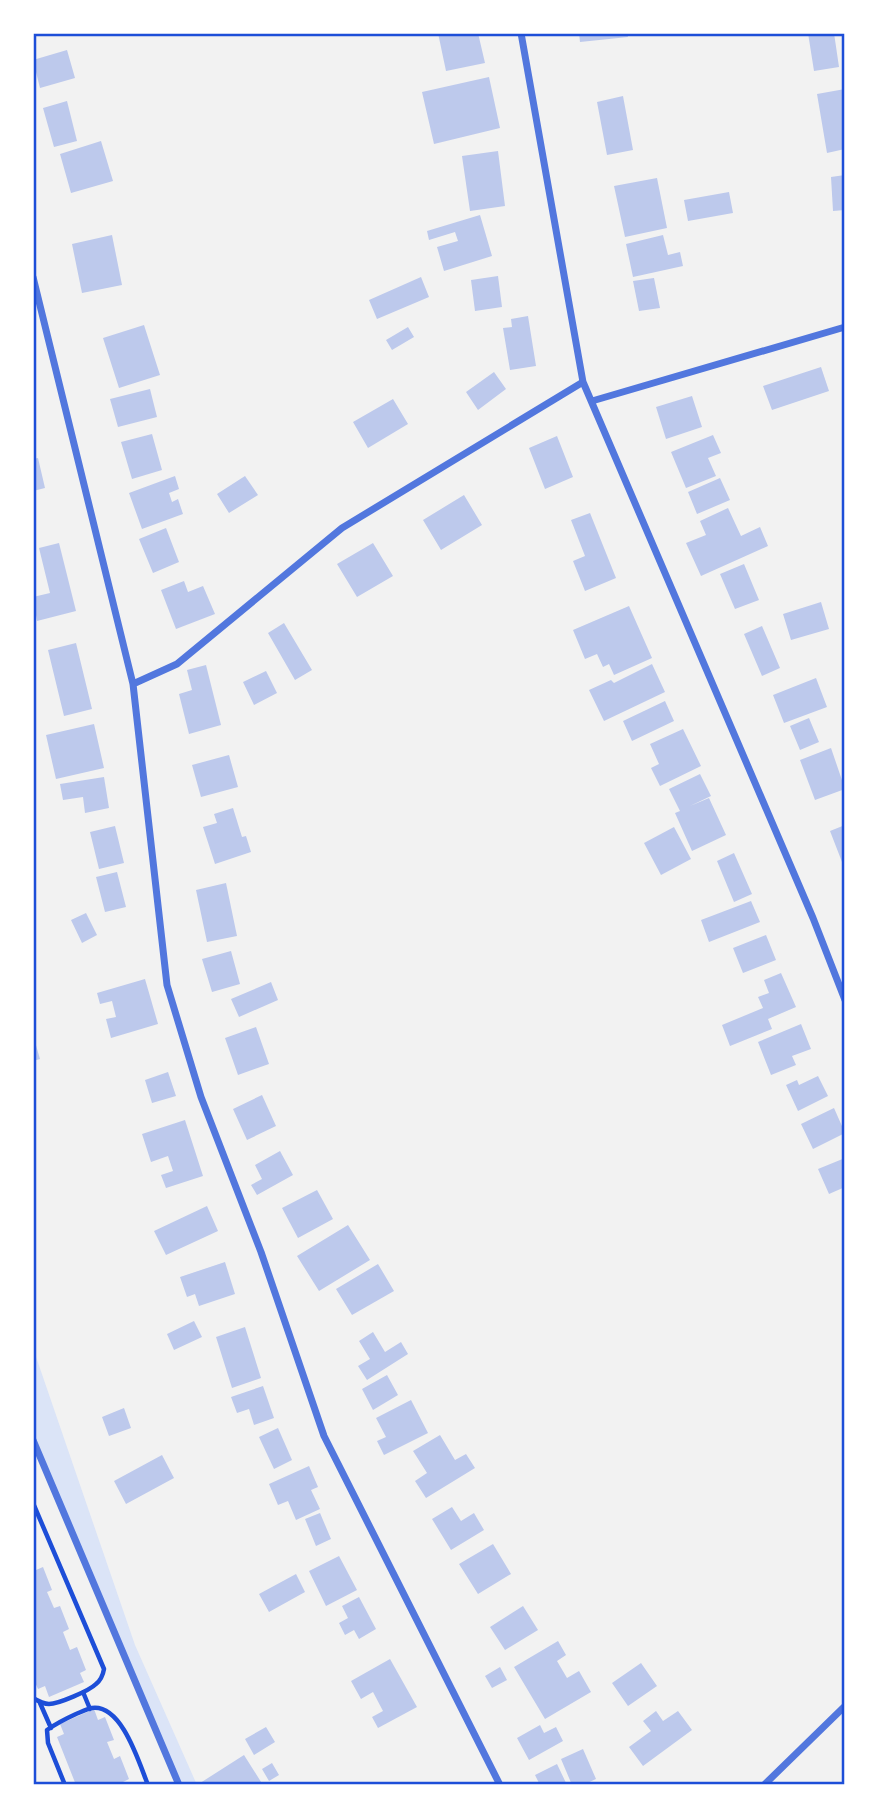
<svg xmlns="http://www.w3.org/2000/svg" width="878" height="1818" viewBox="0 0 878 1818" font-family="Helvetica,sans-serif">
  <rect width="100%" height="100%" fill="#f2f2f2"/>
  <!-- green -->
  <path fill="#dbe4f7" d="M33,1348l102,297 62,140h-18l-146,-350z"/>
  <!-- building -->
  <path fill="#bdc9ec" d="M438,33h40l7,30 -39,8z
    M579,33h48l1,4 -48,5z
    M808,33h26l5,34 -25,4z
    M67,50l8,28 -35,10 -7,-28z
    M489,77l11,51 -66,16 -12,-52z
    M845,89v60l-18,4 -10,-59z
    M623,96l10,54 -26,5 -10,-53z
    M67,101l10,40 -23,6 -11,-39z
    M101,141l12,40 -42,12 -11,-39z
    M498,151l7,55 -35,5 -8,-55z
    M845,175v35l-12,1 -2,-34z
    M657,178l10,50 -42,9 -11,-51z
    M729,192l4,21 -45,8 -4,-21z
    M480,215l12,41 -48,15 -7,-24 21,-6 -3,-9 -26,8 -2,-9z
    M112,235l10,50 -40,8 -10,-49z
    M663,235l5,20 12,-3 3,14 -50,11 -7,-33z
    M498,276l4,31 -27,4 -4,-31z
    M421,277l8,20 -52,22 -8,-19z
    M654,278l6,30 -21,3 -6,-30z
    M528,316l8,50 -26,4 -7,-42 9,-1 -1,-8z
    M144,325l16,50 -41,13 -16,-50z
    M408,327l6,10 -22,13 -6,-10z
    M821,367l8,24 -57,19 -9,-24z
    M494,372l12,17 -28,21 -12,-18z
    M150,389l7,28 -39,10 -8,-28z
    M692,396l10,31 -36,12 -10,-32z
    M393,399l15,25 -40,24 -15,-26z
    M152,434l10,36 -30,9 -11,-37z
    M713,435l8,18 -13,5 8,18 -30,12 -15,-36z
    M557,436l16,41 -28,12 -16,-41z
    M38,458l7,30 -12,3v-32z
    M175,476l4,13 -10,4 3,9 6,-3 5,15 -41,15 -13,-36z
    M245,476l13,19 -29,18 -12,-19z
    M720,478l10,22 -33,14 -9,-22z
    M464,495l18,30 -41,25 -18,-30z
    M728,508l13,28 19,-9 8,19 -67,30 -15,-33 20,-8 -6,-14z
    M590,513l26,65 -31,13 -12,-30 12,-5 -14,-36z
    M166,528l13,34 -26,11 -14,-34z
    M59,543l17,68 -39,10 -4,-24 17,-4 -11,-45z
    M373,543l20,33 -36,21 -20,-33z
    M744,564l15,36 -24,9 -15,-35z
    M184,581l4,11 15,-6 12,28 -39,15 -15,-39z
    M821,602l8,27 -38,11 -8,-26z
    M629,606l23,52 -38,17 -5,-11 -6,3 -6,-13 -12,5 -12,-29z
    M284,623l28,47 -17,10 -27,-47z
    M762,626l18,42 -18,8 -18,-42z
    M76,643l16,66 -28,7 -16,-66z
    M652,664l13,28 -61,29 -15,-31 22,-10 3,3z
    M206,665l15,60 -32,9 -10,-40 13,-4 -5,-20z
    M266,671l11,22 -23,12 -11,-23z
    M816,678l11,29 -43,16 -11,-28z
    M665,701l9,20 -42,20 -9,-20z
    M809,718l10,24 -19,8 -10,-24z
    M94,724l10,44 -48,11 -10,-44z
    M683,729l18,37 -41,20 -9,-18 8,-4 -9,-20z
    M831,748l14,41 -30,11 -15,-40z
    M229,755l9,32 -37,10 -9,-32z
    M700,774l11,22 -21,10 19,-8 17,37 -34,16 -17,-38 5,-2 -11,-22z
    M104,777l5,31 -24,5 -2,-16 -20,3 -3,-16z
    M233,808l9,29 4,-1 5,16 -36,12 -12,-37 14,-4 -3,-9z
    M845,825v36l-3,1 -12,-31z
    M115,826l9,37 -25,6 -9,-37z
    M674,827l17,32 -30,16 -17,-32z
    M734,853l18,41 -18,8 -17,-41z
    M117,872l9,35 -21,5 -9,-35z
    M226,883l11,53 -30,6 -11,-52z
    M751,901l9,21 -51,20 -8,-22z
    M86,913l11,22 -15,8 -11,-23z
    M766,935l10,25 -33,13 -10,-25z
    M231,951l9,33 -28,8 -10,-33z
    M781,973l15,34 -28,12 4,10 -42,17 -8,-21 41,-17 -5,-11 11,-4 -5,-13z
    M145,979l13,45 -47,14 -5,-19 10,-2 -4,-16 -12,3 -3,-11z
    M271,982l7,18 -39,17 -8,-18z
    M801,1024l10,25 -19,7 4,9 -25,10 -13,-33z
    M256,1027l13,37 -31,11 -13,-37z
    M33,1035l7,24 -7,2z
    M168,1072l8,24 -24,7 -7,-23z
    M818,1076l10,20 -30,15 -12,-26 11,-5 2,5z
    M262,1095l14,31 -29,14 -14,-31z
    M834,1108l11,25 -32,16 -12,-25z
    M185,1120l18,56 -37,12 -5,-13 12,-4 -5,-15 -17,6 -9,-28z
    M280,1151l13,24 -36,20 -6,-10 11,-6 -7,-14z
    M845,1158v29l-16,7 -11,-25z
    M317,1190l16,29 -35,19 -16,-30z
    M207,1206l11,25 -52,24 -12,-24z
    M348,1225l22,35 -51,31 -22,-35z
    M225,1262l10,32 -36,12 -4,-12 -8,3 -7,-20z
    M378,1264l16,27 -42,24 -16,-26z
    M194,1321l8,16 -28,13 -7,-16z
    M245,1327l16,51 -29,10 -16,-51z
    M373,1332l12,20 16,-10 7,12 -41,26 -9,-14 12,-7 -11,-18z
    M387,1375l11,20 -25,15 -11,-21z
    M263,1386l11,32 -20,7 -5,-16 -12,4 -6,-16z
    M411,1400l17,33 -44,22 -7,-14 9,-4 -10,-19z
    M124,1408l7,20 -22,8 -7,-19z
    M278,1428l14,32 -18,9 -15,-32z
    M440,1435l15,25 11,-6 9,14 -49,30 -11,-17 12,-8 -14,-22z
    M162,1455l12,23 -48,26 -12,-23z
    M309,1466l9,21 -7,3 9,19 -24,11 -8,-19 -10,4 -9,-21z
    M452,1507l9,14 13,-8 10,17 -33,20 -19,-31z
    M320,1513l11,26 -15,7 -11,-27z
    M493,1544l18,30 -33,20 -19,-30z
    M339,1556l18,34 -31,16 -17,-35z
    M33,1564l3,6 7,-3 9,23 -5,2 7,16 6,-2 9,23 -6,3 7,18 7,-3 9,23 -6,3 4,9 -35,15 -4,-11 -7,3 -5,-11z
    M296,1574l9,18 -36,20 -10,-18z
    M359,1597l17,32 -17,10 -5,-9 -9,5 -6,-12 9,-5 -6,-12z
    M523,1606l15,24 -33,20 -15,-23z
    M558,1641l8,14 -9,6 10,17 12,-7 12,21 -46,27 -31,-52z
    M390,1659l27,48 -39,21 -6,-11 11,-6 -10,-19 -12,7 -10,-18z
    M641,1663l16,23 -29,20 -16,-23z
    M500,1667l7,13 -15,8 -7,-12z
    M94,1709l4,11 7,-3 9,23 -7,2 7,17 6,-3 9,23 -6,3 1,3h-48l-19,-48 7,-3 -4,-10z
    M656,1711l7,10 15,-10 14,19 -49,36 -14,-19 22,-16 -8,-10z
    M540,1725l4,8 12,-6 7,14 -34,19 -12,-22z
    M266,1727l9,15 -21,13 -9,-16z
    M583,1749l13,30 -13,6h-11l-11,-26z
    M244,1755l19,30h-66z
    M272,1763l7,12 -10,6 -7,-12z
    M557,1764l10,21h-27l-5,-10z"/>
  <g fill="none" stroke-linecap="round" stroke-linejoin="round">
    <!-- path -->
    <path stroke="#1d4ed8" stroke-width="4.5" d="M33,1503l71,166c-1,6 -3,11 -8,15 -7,7 -38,20 -47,20 -6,0 -11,-3 -16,-6
      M83,1692l7,17
      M40,1703l11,25
      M65,1785l-17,-42 -1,-13c10,-7 18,-11 29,-16 5,-2 11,-5 16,-6 30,-4 47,55 56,77"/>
    <!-- minor -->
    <path stroke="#5277de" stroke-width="7" d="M521,33l62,349 230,536 32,82
      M33,277l100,407 34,301 34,112 60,155 63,184 176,349
      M592,401l253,-74
      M133,684l44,-20 165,-136 241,-146
      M33,1440l146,345
      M764,1785l81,-79"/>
  </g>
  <!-- border -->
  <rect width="878" height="1818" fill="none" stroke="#ffffff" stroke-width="70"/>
  <rect x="35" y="35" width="808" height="1748" fill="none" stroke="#1d4ed8" stroke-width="2.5"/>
</svg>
